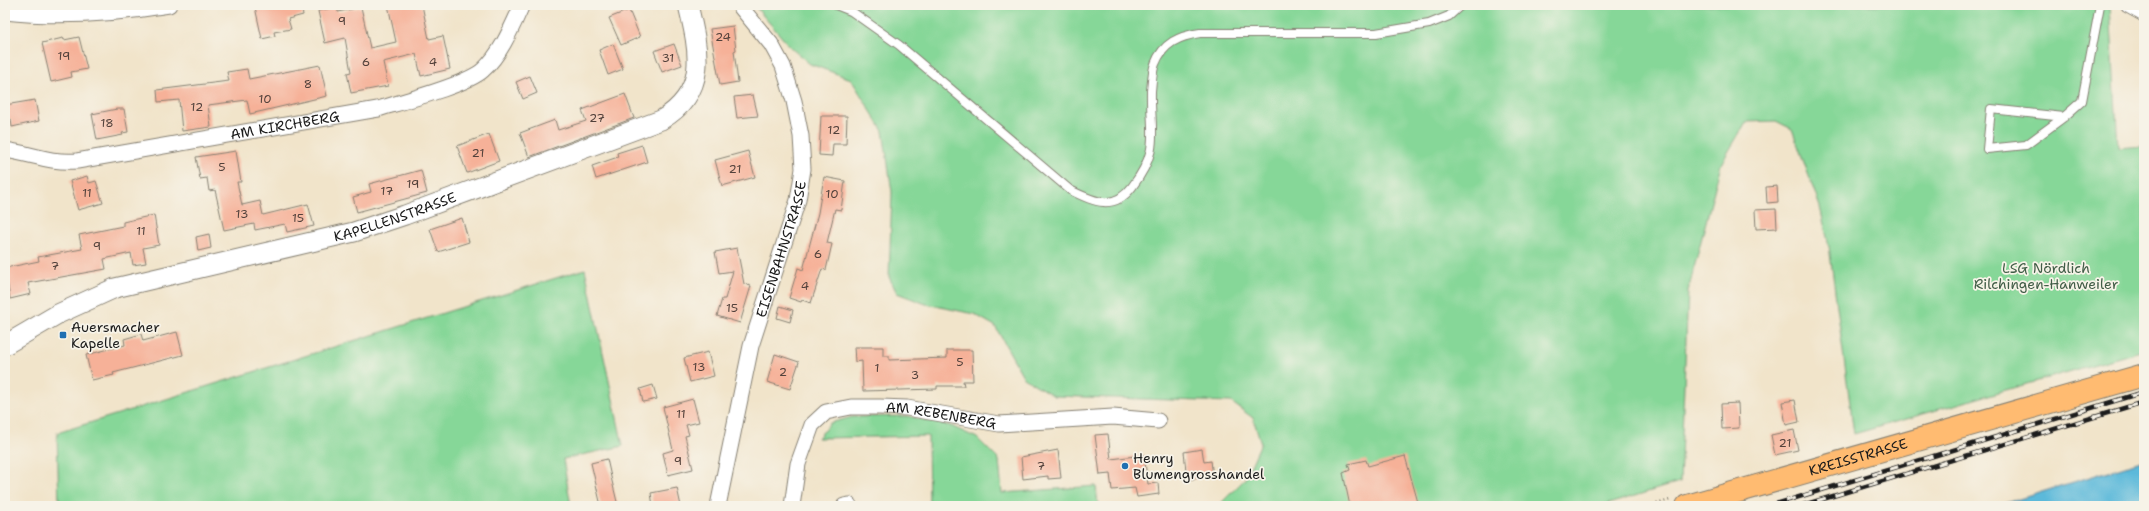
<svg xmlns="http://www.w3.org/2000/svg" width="2149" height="511" viewBox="0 0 2149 511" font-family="'Shantell Sans',sans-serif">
  <rect width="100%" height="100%" fill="#f7f3e8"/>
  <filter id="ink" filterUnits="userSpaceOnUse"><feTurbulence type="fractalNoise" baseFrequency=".025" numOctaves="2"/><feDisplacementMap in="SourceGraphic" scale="8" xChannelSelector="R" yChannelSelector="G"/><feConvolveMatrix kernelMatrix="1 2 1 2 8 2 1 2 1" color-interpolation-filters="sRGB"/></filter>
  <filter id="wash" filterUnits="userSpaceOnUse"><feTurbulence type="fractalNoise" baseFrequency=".012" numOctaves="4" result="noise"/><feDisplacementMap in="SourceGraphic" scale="16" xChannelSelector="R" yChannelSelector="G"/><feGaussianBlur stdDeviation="0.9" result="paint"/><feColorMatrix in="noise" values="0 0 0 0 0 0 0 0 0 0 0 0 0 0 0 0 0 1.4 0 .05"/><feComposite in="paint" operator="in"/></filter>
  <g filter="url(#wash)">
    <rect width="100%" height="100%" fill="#f1e4ca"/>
    <!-- green -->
    <path fill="#86d798" stroke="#517a5a" d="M754,5h1356l8,143 26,-2v204l-290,84 -25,-188 -9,-39 -28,-78 -16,-8 -30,1 -25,42 -33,127 -8,191 -78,24h-384l27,-27 16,-36 -8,-25 -22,-16 -177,-6 -30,-18 -29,-52 -21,-12 -48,-10 -29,-11 -8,-16 3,-85 -9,-61 -32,-52 -41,-15 -19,-16z
      M585,269l38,177 -60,13 8,47h-512l-2,-73z
      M908,416l43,10 26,12 22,22 3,33 94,-7 2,20h-169l-1,-70 -110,2 12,-15 22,-6z"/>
    <!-- water -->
    <path fill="#5bb9da" stroke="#3c6a7b" d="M2144,460v46h-147z"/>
    <g id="blocks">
      <!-- building -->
      <path fill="#f6b198" d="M265,5h36l2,10 -15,4 3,10 -17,3 1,4 -13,3 -7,-32z
        M388,5h34l7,34 14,-3 7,33 -29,7 -5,-22 -33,8 5,24 -37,7 -4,-20 4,-1 -6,-34 -20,5 -7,-32 19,-4 1,5 23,-5 9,41 26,-6z
        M629,10l11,27 -19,8 -12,-27z
        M733,26l3,24 -2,1 4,31 -18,3 -10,-56z
        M79,37l8,32 -16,3 1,5 -21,5 -9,-39 21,-5 1,2z
        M613,44l10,25 -15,6 -9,-25z
        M674,44l8,21 -20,7 -8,-21z
        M320,65l7,31 -77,18 -3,-14 -39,5 3,22 -29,4 -3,-31 -21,2 -1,-12 72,-9 -2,-9 20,-3 2,10z
        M530,76l7,17 -14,6 -7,-17z
        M625,94l9,24 -105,39 -9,-24 35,-13 3,10 28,-9 -4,-11z
        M753,95l5,21 -21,2 -3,-21z
        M35,100l4,21 -27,6 -1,-8h-5l-1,-14z
        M117,109h7l4,23 -6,1 1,2 -26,5 -5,-26z
        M821,116h26l-1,28h-13l-1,12 -13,-1z
        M489,134l10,27 -32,12 -10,-27z
        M642,145l5,17 -51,17 -4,-13 26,-9 -1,-4z
        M236,151l5,31h-4l5,23 18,-4 3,14 45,-11 6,22 -27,6 -2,-8 -30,6 -1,-6 -30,6 -9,-40 -6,1 -2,-13 -7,1 -4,-22z
        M748,151l7,26 -33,9 -7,-26z
        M421,170l6,23 -70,19 -4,-15 18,-5 -2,-8z
        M87,176l2,7 7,-2 7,22 -25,7 -8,-29z
        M824,177l21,4 -4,29 -6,-1 -8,34 5,1 -6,26 -4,-1 -11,34 -9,-3 -1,2 -12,-4 9,-30 5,2 15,-57z
        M1777,186l1,16 -11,1 -1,-16z
        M1776,209l1,19 -21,1 -1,-19z
        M154,215l5,30 -16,3 3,15 -13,2 -2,-12 -27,6 2,10 -78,14 3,11 -21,5 -5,-31 34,-7 -1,-4 44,-8 -3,-14 44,-9v-4z
        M462,218l7,24 -31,10 -8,-23z
        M209,234l2,14 -13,3 -2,-14z
        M737,248l7,36 7,2 -11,37 -23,-7 5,-17h3l8,-28 -14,2 -4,-21z
        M780,306l13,4 -3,12 -13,-4z
        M177,332l6,23 -70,18 1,2 -22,5 -6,-25 39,-10 -1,-6 17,-5 2,7z
        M854,347h29v9h6v4l58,-2v-8h25l1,31h-10l1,5h-27v3l-74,2 -1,-30 -7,1z
        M708,352l6,24 -24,6 -6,-24z
        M775,354l24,8 -9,27 -23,-7z
        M653,385l4,14 -14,3 -3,-13z
        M693,399l6,23 -13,3 3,10 -4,1 8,33 -25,6 -5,-22 10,-3 -10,-43z
        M1795,400l4,22 -13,3 -4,-23z
        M1738,403l1,25 -17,1 -1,-25z
        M1794,430l4,20 -23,5 -4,-20z
        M1108,434l3,25 33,-4 4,29 10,-1 1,11 -22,3 -2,-9 -23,2 -2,-16 -10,1 -5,-40z
        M1202,449l2,13 7,-1 2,15 -26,4 -3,-28z
        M1058,450l3,28 -13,1v-3l-25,3 -2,-22z
        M1405,456l14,50h-69l-7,-33 7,-3 -2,-6 18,-4 2,6z
        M607,459l4,18 7,29h-17l-10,-43z
        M677,488l4,18h-28l-2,-13z"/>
    </g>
  </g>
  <g filter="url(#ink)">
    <use href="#blocks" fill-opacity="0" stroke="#868073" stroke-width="1"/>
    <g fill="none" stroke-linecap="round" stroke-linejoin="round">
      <!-- service casing -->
      <g stroke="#868073" stroke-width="10">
        <path id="service" d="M836,5l15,6 48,34 171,145c23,11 43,22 62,-3 29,-38 18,-53 19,-96 1,-8 1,-20 4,-27 8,-21 24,-28 45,-31h176l53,-9 20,-8 12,-11
          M2126,5v3l18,10
          M2064,117l-73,-8 -4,40 39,-4 38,-28 18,-16 18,-96"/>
      </g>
      <!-- minor casing -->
      <g stroke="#868073" stroke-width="17">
        <g id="minor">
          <path d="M5,12c54,6 110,2 164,-7"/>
          <path id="s1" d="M5,150c28,4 43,13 72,11l301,-52c23,-7 89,-24 105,-39 18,-16 29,-43 39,-65"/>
          <path id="s2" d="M718,506l33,-160 47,-146 5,-31 -2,-33 -7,-35 -11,-35 -12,-22 -32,-39"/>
          <path id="s3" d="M792,506l6,-42 14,-39 14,-13 25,-5h29l27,1 92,16 114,-7 45,4"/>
          <path d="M844,506l5,-1"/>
        </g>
      </g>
      <!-- tertiary casing -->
      <g stroke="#868073" stroke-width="21">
        <g id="tertiary">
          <path id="s4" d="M5,345l53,-31 57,-26 239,-56 51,-17 256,-95c48,-28 38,-69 27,-115"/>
        </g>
      </g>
      <!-- primary casing -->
      <g stroke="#868073" stroke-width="24">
        <g id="primary">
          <path id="s5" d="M1687,506l457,-131"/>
        </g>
      </g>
      <!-- path -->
      <path stroke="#868073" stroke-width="2.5" stroke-dasharray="1 3" stroke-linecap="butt" d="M1649,506l21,-6"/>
      <!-- service -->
      <use href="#service" stroke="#fff" stroke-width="8"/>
      <!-- minor -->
      <use href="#minor" stroke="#fff" stroke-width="15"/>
      <!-- tertiary -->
      <use href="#tertiary" stroke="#fff" stroke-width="19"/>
      <!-- primary -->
      <use href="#primary" stroke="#ffbb71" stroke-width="22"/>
      <!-- rail casing -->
      <g stroke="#1c1c1c" stroke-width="4.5">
        <path id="rail" d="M1769,506l375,-114
          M1800,506l344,-104"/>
      </g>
      <!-- rail -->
      <use href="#rail" stroke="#f7f3e8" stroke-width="3" stroke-dasharray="9" stroke-linecap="butt"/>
    </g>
  </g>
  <!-- markers -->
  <g fill="#1f6fb2" stroke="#f7f3e8" stroke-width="1.5">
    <rect x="59" y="331" width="8" height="8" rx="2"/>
    <circle cx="1125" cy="466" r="4"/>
  </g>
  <g text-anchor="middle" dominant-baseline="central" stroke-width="3.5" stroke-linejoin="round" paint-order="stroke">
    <!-- number labels -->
    <g font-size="12" fill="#52413b">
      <text x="342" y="21">9</text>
      <text x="723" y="37">24</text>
      <text x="64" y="56">19</text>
      <text x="668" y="58">31</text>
      <text x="366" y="62">6</text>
      <text x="433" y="62">4</text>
      <text x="308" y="84">8</text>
      <text x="265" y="99">10</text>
      <text x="197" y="107">12</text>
      <text x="597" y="118">27</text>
      <text x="107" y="123">18</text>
      <text x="834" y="130">12</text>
      <text x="478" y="153">21</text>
      <text x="222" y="167">5</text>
      <text x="735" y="169">21</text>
      <text x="413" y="184">19</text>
      <text x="387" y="191">17</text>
      <text x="87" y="193">11</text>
      <text x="832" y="194">10</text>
      <text x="242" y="214">13</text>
      <text x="298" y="218">15</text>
      <text x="141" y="231">11</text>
      <text x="97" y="246">9</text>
      <text x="818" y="254">6</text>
      <text x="55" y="266">7</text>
      <text x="805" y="286">4</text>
      <text x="732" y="308">15</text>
      <text x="960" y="362">5</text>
      <text x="699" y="367">13</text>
      <text x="877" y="368">1</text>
      <text x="783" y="372">2</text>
      <text x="915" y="375">3</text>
      <text x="681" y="414">11</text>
      <text x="1785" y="443">21</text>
      <text x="678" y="461">9</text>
      <text x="1041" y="466">7</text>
    </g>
    <!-- street labels -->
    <g font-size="14" fill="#1c1c1c" stroke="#f7f3e8">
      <text stroke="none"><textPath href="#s1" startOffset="284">AM KIRCHBERG</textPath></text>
      <text stroke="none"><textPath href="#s4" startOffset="413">KAPELLENSTRASSE</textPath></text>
      <text stroke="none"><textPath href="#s2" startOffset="265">EISENBAHNSTRASSE</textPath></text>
      <text stroke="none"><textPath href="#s3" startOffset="219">AM REBENBERG</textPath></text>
      <text stroke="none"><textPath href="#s5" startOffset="178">KREISSTRASSE</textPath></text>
    </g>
    <!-- park labels -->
    <g font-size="14" fill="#415d47" stroke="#f7f3e8">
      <text x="2046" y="268">LSG Nördlich<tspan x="2046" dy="16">Rilchingen-Hanweiler</tspan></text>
    </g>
    <!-- poi labels -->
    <g font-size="14" fill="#1c1c1c" stroke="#f7f3e8" text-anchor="start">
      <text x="71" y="327">Auersmacher<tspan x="71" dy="16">Kapelle</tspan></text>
      <text x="1133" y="458">Henry<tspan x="1133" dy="16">Blumengrosshandel</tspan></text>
    </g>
  </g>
  <!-- margin -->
  <rect width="2149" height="511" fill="none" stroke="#f7f3e8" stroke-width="20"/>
</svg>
